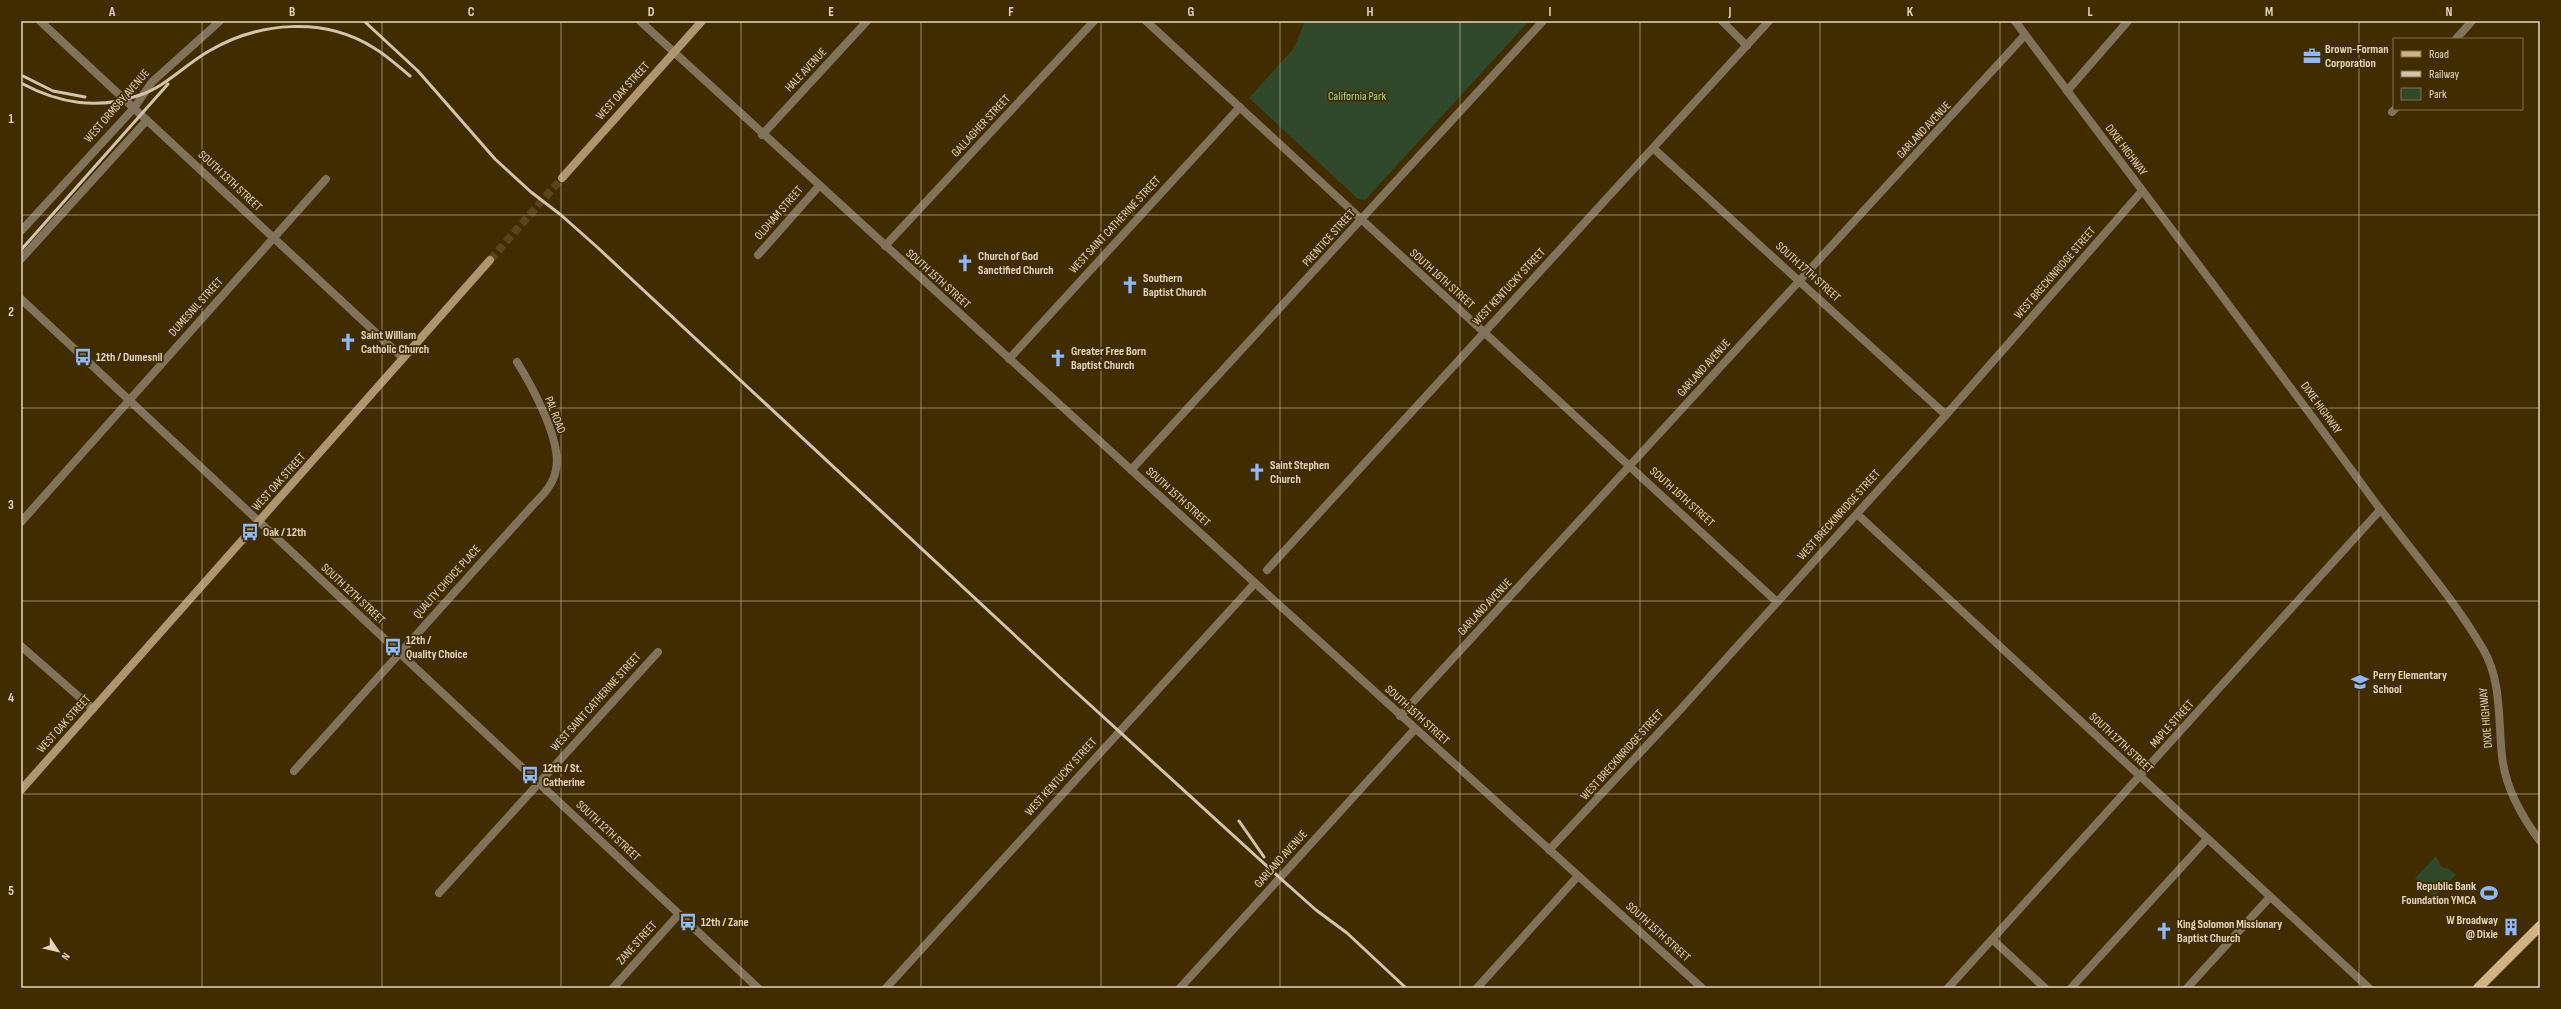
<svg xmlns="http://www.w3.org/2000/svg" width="2561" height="1009" viewBox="0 0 2561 1009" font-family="'Sofia Sans Condensed',sans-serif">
  <rect width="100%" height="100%" fill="#412c00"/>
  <!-- green -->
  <path fill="#30492a" d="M1305,21h224l-164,179 -7,-1 -109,-101 45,-50z
    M2436,856l5,11 8,2 7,6 -22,22 -19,-19z"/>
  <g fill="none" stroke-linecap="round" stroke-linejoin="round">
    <!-- secondary-tunnel -->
    <path stroke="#59451d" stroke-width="8" stroke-dasharray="8 4" stroke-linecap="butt" d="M490,260l72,-82"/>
    <!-- minor -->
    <path stroke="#81725a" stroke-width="8" d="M40,21l363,337
      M1146,21l631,581
      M1722,21l25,25
      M2456,39l16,-18
      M2067,91l61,-70
      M2392,112l3,-3
      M762,135l105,-114
      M1653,148l293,267
      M21,231l113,-123 18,-26 68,-61
      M885,246l209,-225
      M758,255l61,-69
      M21,259l126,-139
      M1009,359l231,-252
      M1131,470l412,-449
      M1857,514l512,474
      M21,522l305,-343
      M1267,570l502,-549
      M1255,583l447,405
      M21,646l72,63
      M1400,716l625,-681
      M294,771l239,-266c10,-10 21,-21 23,-36 6,-28 -24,-83 -39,-107
      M1549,850l130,-139 267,-296 196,-224
      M439,893l219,-241
      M1992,939l53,49
      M613,988l66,-74
      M1180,988l235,-259
      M1477,988l101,-112
      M1948,988l432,-478
      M2071,988l136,-149
      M2187,988l83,-91"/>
    <!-- tertiary -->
    <path stroke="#81725a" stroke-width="8" d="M640,21l615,562 -369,405
      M2015,21c116,156 236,311 351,469 38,53 84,102 117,159 19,32 15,71 19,107 3,30 20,61 38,85
      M21,299l737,689"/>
    <!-- secondary -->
    <path stroke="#ae9670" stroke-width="8" d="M562,178l140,-157
      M21,790l469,-530"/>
    <!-- primary -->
    <path stroke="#d1b381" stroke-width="10" d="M2478,988l62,-62"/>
    <!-- rail -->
    <path stroke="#d2c4ac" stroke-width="3" d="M364,21l54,50 77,88 36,33 30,23 36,32 468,435 215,196 36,32 31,23 59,55
      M21,75l32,16 32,6
      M21,83c39,21 77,27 119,12 25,-8 46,-31 69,-44 49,-29 115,-35 165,-3 12,7 24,18 36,28
      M21,250l147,-166
      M1239,821l25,36"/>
  </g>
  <!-- grid -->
  <path fill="none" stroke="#e3d5c0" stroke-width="1" stroke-opacity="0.55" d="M202,21v967M382,21v967M561,21v967M741,21v967M921,21v967M1101,21v967M1280,21v967M1460,21v967M1640,21v967M1820,21v967M2000,21v967M2179,21v967M2359,21v967M21,215h2519M21,408h2519M21,601h2519M21,794h2519"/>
  <!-- icons -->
  <defs>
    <g id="office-bare" transform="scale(1.38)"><path d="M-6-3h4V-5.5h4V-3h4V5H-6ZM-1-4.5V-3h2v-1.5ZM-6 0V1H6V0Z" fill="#8eb9fd" stroke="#412c00" stroke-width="2.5" paint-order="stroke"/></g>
    <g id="church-bare" transform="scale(1.38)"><path d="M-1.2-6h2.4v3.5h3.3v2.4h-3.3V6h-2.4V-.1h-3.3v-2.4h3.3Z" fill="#8eb9fd" stroke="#412c00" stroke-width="2.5" paint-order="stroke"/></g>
    <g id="bus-bare" transform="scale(1.38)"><path d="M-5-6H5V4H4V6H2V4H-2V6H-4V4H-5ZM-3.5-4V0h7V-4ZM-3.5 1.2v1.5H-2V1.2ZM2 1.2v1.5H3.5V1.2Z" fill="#8eb9fd" stroke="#412c00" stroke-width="2.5" paint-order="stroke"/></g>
    <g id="school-bare" transform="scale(1.38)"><path d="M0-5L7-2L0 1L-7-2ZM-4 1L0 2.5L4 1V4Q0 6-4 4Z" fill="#8eb9fd" stroke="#412c00" stroke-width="2.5" paint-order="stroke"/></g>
    <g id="stadium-bare" transform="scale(1.38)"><path d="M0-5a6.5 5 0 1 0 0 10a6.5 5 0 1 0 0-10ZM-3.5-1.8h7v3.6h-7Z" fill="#8eb9fd" stroke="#412c00" stroke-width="2.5" paint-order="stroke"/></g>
    <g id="building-bare" transform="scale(1.38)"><path d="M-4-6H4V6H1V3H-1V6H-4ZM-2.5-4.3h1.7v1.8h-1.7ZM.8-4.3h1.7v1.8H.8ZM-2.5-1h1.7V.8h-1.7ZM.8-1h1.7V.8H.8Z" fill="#8eb9fd" stroke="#412c00" stroke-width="2.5" paint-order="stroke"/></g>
  </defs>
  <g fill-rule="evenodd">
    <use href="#office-bare" x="2312" y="56"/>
    <use href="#church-bare" x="965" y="263"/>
    <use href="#church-bare" x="1130" y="285"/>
    <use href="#church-bare" x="348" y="342"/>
    <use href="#bus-bare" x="83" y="357"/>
    <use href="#church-bare" x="1058" y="358"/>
    <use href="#church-bare" x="1257" y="472"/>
    <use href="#bus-bare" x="250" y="532"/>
    <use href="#bus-bare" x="393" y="647"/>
    <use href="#school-bare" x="2360" y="682"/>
    <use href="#bus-bare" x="530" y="775"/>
    <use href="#stadium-bare" x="2489" y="893"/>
    <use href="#bus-bare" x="688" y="922"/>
    <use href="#building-bare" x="2511" y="927"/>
    <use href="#church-bare" x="2164" y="931"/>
  </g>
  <g text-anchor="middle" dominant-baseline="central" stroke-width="3.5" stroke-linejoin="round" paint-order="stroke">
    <!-- poi labels -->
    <g font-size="12" font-weight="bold" fill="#e3d5c0" stroke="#412c00" text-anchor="start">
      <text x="2325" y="49">Brown-Forman<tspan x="2325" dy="14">Corporation</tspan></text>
      <text x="978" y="256">Church of God<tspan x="978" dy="14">Sanctified Church</tspan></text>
      <text x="1143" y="278">Southern<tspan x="1143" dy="14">Baptist Church</tspan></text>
      <text x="361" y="335">Saint William<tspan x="361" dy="14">Catholic Church</tspan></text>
      <text x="1071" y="351">Greater Free Born<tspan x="1071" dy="14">Baptist Church</tspan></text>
      <text x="96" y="357">12th / Dumesnil</text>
      <text x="1270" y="465">Saint Stephen<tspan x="1270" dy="14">Church</tspan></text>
      <text x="263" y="532">Oak / 12th</text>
      <text x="406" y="640">12th /<tspan x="406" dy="14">Quality Choice</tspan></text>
      <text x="2373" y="675">Perry Elementary<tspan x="2373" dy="14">School</tspan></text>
      <text x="543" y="768">12th / St.<tspan x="543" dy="14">Catherine</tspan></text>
      <text x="2476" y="886" text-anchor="end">Republic Bank<tspan x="2476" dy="14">Foundation YMCA</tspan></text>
      <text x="2498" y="920" text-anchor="end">W Broadway<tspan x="2498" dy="14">@ Dixie</tspan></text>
      <text x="701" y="922">12th / Zane</text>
      <text x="2177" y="924">King Solomon Missionary<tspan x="2177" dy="14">Baptist Church</tspan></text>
    </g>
    <!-- street labels -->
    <g font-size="12" fill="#e3d5c0" stroke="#412c00">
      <text transform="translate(806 70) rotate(-47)">HALE AVENUE</text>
      <text transform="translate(623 91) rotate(-48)">WEST OAK STREET</text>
      <text transform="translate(117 106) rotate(-49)">WEST ORMSBY AVENUE</text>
      <text transform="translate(981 126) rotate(-47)">GALLAGHER STREET</text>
      <text transform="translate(1924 130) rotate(-47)">GARLAND AVENUE</text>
      <text transform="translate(2126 150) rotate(53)">DIXIE HIGHWAY</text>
      <text transform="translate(230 181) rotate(43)">SOUTH 13TH STREET</text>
      <text transform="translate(779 213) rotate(-49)">OLDHAM STREET</text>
      <text transform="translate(1115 225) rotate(-47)">WEST SAINT CATHERINE STREET</text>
      <text transform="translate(1329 238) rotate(-48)">PRENTICE STREET</text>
      <text transform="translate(1808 272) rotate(42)">SOUTH 17TH STREET</text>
      <text transform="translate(2055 273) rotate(-49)">WEST BRECKINRIDGE STREET</text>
      <text transform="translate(938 279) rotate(42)">SOUTH 15TH STREET</text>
      <text transform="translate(1442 279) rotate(42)">SOUTH 16TH STREET</text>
      <text transform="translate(1509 287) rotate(-47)">WEST KENTUCKY STREET</text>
      <text transform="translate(196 307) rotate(-48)">DUMESNIL STREET</text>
      <text transform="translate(1704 368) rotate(-48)">GARLAND AVENUE</text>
      <text transform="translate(2321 408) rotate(54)">DIXIE HIGHWAY</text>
      <text transform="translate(555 415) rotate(69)">PAL ROAD</text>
      <text transform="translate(279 482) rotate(-48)">WEST OAK STREET</text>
      <text transform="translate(1178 497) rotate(42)">SOUTH 15TH STREET</text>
      <text transform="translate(1682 497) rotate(42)">SOUTH 16TH STREET</text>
      <text transform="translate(1839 515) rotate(-48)">WEST BRECKINRIDGE STREET</text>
      <text transform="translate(447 582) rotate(-48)">QUALITY CHOICE PLACE</text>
      <text transform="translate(353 594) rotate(43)">SOUTH 12TH STREET</text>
      <text transform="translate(1485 607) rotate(-47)">GARLAND AVENUE</text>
      <text transform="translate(596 702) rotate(-48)">WEST SAINT CATHERINE STREET</text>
      <text transform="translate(1417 715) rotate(42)">SOUTH 15TH STREET</text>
      <text transform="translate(2486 718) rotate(-95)">DIXIE HIGHWAY</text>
      <text transform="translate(64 724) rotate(-48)">WEST OAK STREET</text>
      <text transform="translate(2172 724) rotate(-48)">MAPLE STREET</text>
      <text transform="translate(2121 743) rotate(43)">SOUTH 17TH STREET</text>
      <text transform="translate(1622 755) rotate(-48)">WEST BRECKINRIDGE STREET</text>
      <text transform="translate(1061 777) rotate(-48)">WEST KENTUCKY STREET</text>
      <text transform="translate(608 831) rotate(43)">SOUTH 12TH STREET</text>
      <text transform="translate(1281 859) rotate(-48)">GARLAND AVENUE</text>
      <text transform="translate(1658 932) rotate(42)">SOUTH 15TH STREET</text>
      <text transform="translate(637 943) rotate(-48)">ZANE STREET</text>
    </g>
    <!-- park labels -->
    <g font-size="12" fill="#a0dc91" stroke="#412c00">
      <text x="1357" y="96">California Park</text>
    </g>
  </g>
  <!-- border -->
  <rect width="2561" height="1009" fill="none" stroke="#412c00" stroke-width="44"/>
  <!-- legend -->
  <rect x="2393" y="38" width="130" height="72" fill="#412c00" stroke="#82704d"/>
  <rect x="2401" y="51" width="20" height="6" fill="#d1b381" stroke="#82704d"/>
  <text x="2429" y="58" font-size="12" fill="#e3d5c0">Road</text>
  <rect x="2401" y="71" width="20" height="6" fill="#d2c4ac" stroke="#82704d"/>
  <text x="2429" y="78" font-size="12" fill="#e3d5c0">Railway</text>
  <rect x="2401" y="88" width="20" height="12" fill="#30492a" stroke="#82704d"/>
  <text x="2429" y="98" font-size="12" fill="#e3d5c0">Park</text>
  <!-- north arrow -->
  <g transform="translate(58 951) rotate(125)" stroke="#412c00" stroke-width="3" paint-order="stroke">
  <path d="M0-3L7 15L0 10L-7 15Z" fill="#e3d5c0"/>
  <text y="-6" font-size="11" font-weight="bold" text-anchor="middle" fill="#e3d5c0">N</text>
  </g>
  <rect x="22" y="22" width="2517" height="965" fill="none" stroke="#e3d5c0" stroke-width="1.5"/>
  <g font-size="13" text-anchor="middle" font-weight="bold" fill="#e3d5c0">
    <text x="112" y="16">A</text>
    <text x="292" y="16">B</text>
    <text x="471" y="16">C</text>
    <text x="651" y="16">D</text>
    <text x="831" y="16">E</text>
    <text x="1011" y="16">F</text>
    <text x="1191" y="16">G</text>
    <text x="1370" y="16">H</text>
    <text x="1550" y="16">I</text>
    <text x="1730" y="16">J</text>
    <text x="1910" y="16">K</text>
    <text x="2090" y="16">L</text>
    <text x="2269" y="16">M</text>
    <text x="2449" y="16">N</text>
    <text x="11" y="123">1</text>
    <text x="11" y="316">2</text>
    <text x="11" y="509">3</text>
    <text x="11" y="702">4</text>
    <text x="11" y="895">5</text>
  </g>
</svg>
